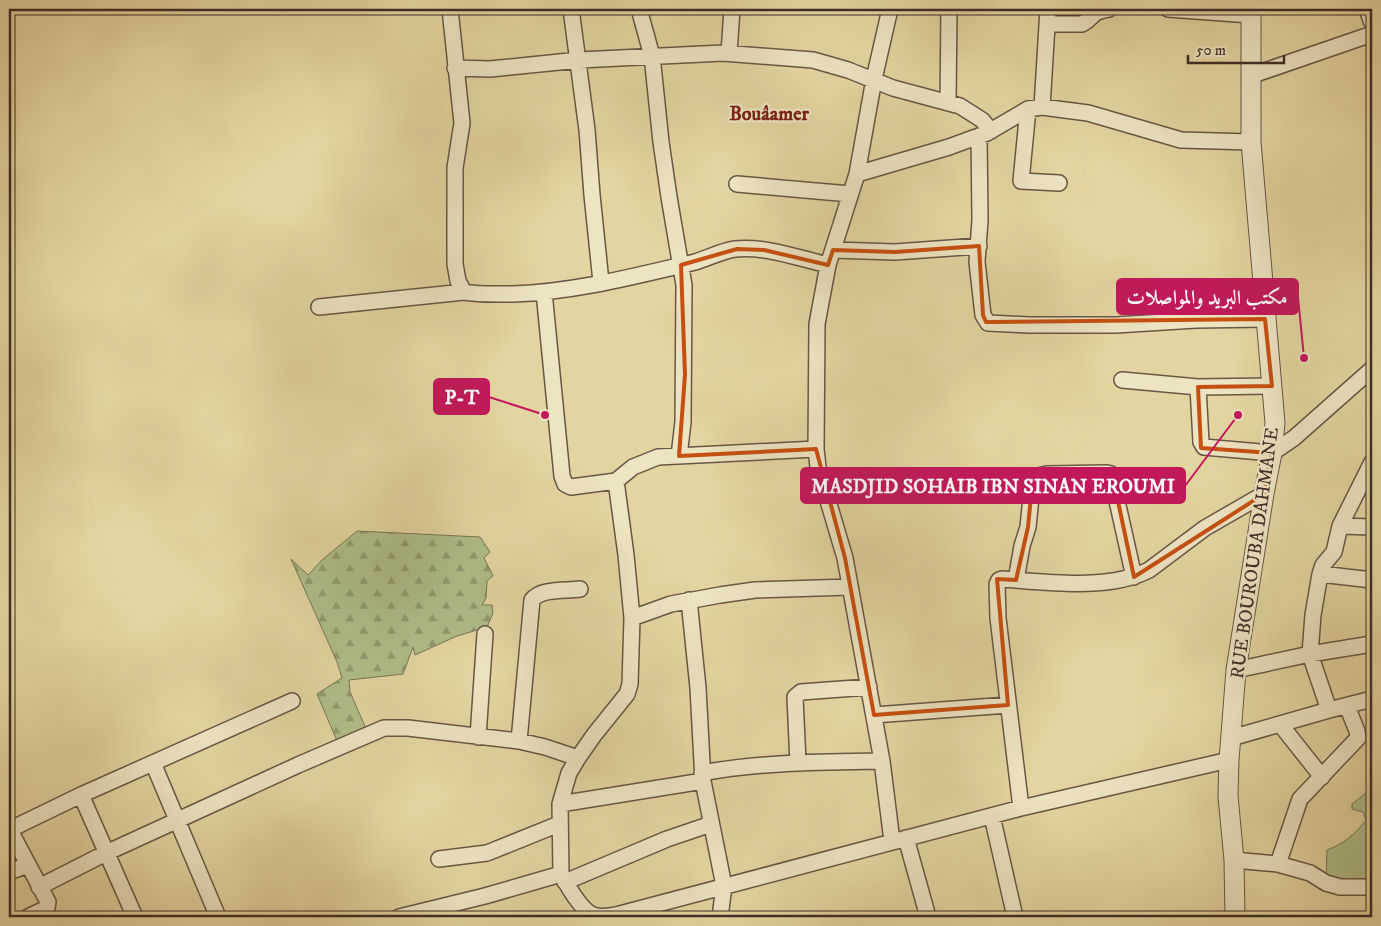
<svg xmlns="http://www.w3.org/2000/svg" width="1381" height="926" viewBox="0 0 1381 926" font-family="'IM FELL DW Pica',Amiri,serif">
  <defs>
    <pattern id="forest-firs" width="22" height="20" patternUnits="userSpaceOnUse" patternTransform="scale(1.25)"><rect width="22" height="20" fill="#afbe88"/><path d="M5 1l3.5 6h-7zM16 11l3.5 6h-7z" fill="#909b6f"/></pattern>
  </defs>
  <rect width="100%" height="100%" fill="#e3d5a1"/>
  <filter id="stains"><feTurbulence type="fractalNoise" baseFrequency=".004" numOctaves="4"/><feColorMatrix values="0 0 0 0 .2 0 0 0 0 .09 0 0 0 0 .02 0 0 0 .5 -.17"/></filter>
  <radialGradient id="worn" r=".72"><stop offset=".6" stop-color="#630" stop-opacity="0"/><stop offset="1" stop-color="#630" stop-opacity=".3"/></radialGradient>
  <!-- forest -->
  <path fill="url(#forest-firs)" stroke="#777657" d="M357,531l123,6 10,15 -6,6 9,18 -6,5 -1,17 -4,7h10l1,8 -6,14 -30,9 -42,19 -2,-8 -10,27 -54,6 1,12 17,39 -29,12 -21,-49 25,-16 -5,-16 -46,-103 17,16 14,-15z"/>
  <!-- park -->
  <path fill="#afbe88" stroke="#777657" d="M1366,793l6,6v31l-2,1 2,5v41l-13,4 -33,-3 1,-28c17,-6 28,-16 39,-30l-3,-8 -11,-3v-5z"/>
  <g fill="none" stroke-linecap="round" stroke-linejoin="round">
    <!-- minor casing -->
    <g stroke="#685745" stroke-width="18">
      <path id="minor" d="M450,9l12,114 -7,45v96l3,17 6,11c16,3 32,2 49,2 62,-2 122,-18 182,-32 14,-4 26,-11 40,-13 31,-3 63,9 93,16
        M571,9l16,121 5,65 9,87
        M639,9l13,47 9,86 8,55 15,88 -1,137 -4,34
        M1168,9l83,6
        M1367,9l5,14
        M1047,24h35c14,-8 8,-12 27,-15
        M729,53l3,-44
        M455,68l35,1 89,-9 144,-7 90,7 35,10 45,18 67,18 22,14 9,11
        M1250,76l122,-42
        M948,102l1,-93
        M1042,107l6,-98
        M1028,109l-7,72 38,2
        M979,136l1,84 -3,42 6,53 5,8 41,2h87l80,-5 69,-1
        M857,174l17,-95 16,-70
        M737,184l113,10
        M833,250l62,2 84,-6
        M544,292l18,184 3,8 6,3 45,-6 17,-14 25,-10 158,-8
        M319,307l145,-15
        M1122,380l76,7 74,-1
        M1198,387l3,55 3,5 68,6 22,-15 78,-69
        M616,481l10,74 6,63
        M1340,526l32,1
        M1320,574l52,6
        M1016,580l6,-34 6,-19 5,-50 14,-3 60,-1 4,1 23,103
        M689,600l9,88 5,93 21,105 -4,31
        M1236,670l74,-16 62,-10
        M1329,710l-19,-56 3,-39 7,-41 3,-9 11,-13 6,-26 32,-64
        M874,715l134,-10
        M1280,724l42,53
        M478,737l7,-103
        M1231,738l98,-28 43,-11
        M519,741l13,-141c9,-12 34,-9 48,-11
        M153,763l65,154
        M798,763l-3,-66 6,-5 68,-5
        M702,773c59,-11 119,-11 180,-12
        M81,795l54,122
        M560,804l143,-23
        M1021,808l-23,-190 -1,-34 2,-4 3,-1c44,3 106,12 147,-9l56,-42 59,-34
        M992,816l23,101
        M906,838l22,79
        M892,841l-10,-80 -37,-203 -27,-91 -2,-18 1,-125 11,-59 29,-91 92,-27 38,-14 41,-24 14,-2 46,6 93,27 70,2
        M439,859l48,-6 72,-29
        M1234,860l44,4 32,9 16,10 14,4h32
        M1278,864l22,-65 58,-61 -1,-7 -10,-25
        M9,872l19,-7
        M561,874l-1,-70 9,-31 9,-15 16,-23 33,-41 3,-10 2,-66 39,-14 49,-9 35,-5 95,-3
        M565,882l102,-43 44,-15
        M39,887l67,-34 192,-88 86,-37h24l111,13 26,6 33,11
        M28,917l19,-9 1,-6 -35,-66 -2,-5 2,-3 68,-33 211,-94
        M399,917l86,-21 76,-22c6,11 20,36 32,41 7,3 16,1 23,0l405,-107 208,-48"/>
    </g>
    <!-- tertiary casing -->
    <g stroke="#685745" stroke-width="21">
      <path id="tertiary" d="M1235,917l-1,-57 -6,-64 1,-36 7,-90 28,-176 8,-41 3,-30 -24,-281v-133"/>
    </g>
    <!-- minor -->
    <use href="#minor" stroke="#ede4c2" stroke-width="15"/>
    <!-- tertiary -->
    <use href="#tertiary" stroke="#ede4c2" stroke-width="19"/>
  </g>
  <!-- marked area -->
  <path fill="none" stroke="#c65011" stroke-width="4" stroke-linejoin="round" d="M979,246l4,69 3,7 279,-3 7,67 -74,1 3,61 71,5 -8,41 -130,83 -22,-104 -79,3 -5,51 -12,53 -19,-1 11,126 -134,10 -29,-157 -29,-109 -137,7 6,-81 -4,-110 56,-16 27,1 64,15 5,-15 62,2z"/>
  <g text-anchor="middle" dominant-baseline="central" stroke-width="4.5" stroke-linejoin="round" paint-order="stroke">
    <!-- street labels -->
    <g font-size="19" fill="#3f2d26" stroke="#ede4c2">
      <text transform="translate(1255 553) rotate(-82)">RUE BOUROUBA DAHMANE</text>
    </g>
    <!-- neighbourhood labels -->
    <g font-size="20" font-weight="bold" fill="#7a1f14" stroke="#ede4c2">
      <text x="769" y="114">Bouâamer</text>
    </g>
  </g>
  <!-- callouts -->
  <path fill="none" stroke="#c2185b" stroke-width="2" d="M1304 358L1298 297M545 415L489 397M1238 415L1185 486"/>
  <g fill="#c2185b" stroke="#ede4c2" stroke-width="2">
    <circle cx="1304" cy="358" r="5"/>
    <circle cx="545" cy="415" r="5"/>
    <circle cx="1238" cy="415" r="5"/>
  </g>
  <g fill="#c2185b" stroke="#c2185b" stroke-width="2">
    <rect x="1117" y="279" width="181" height="35" rx="5"/>
    <rect x="434" y="379" width="55" height="35" rx="5"/>
    <rect x="801" y="468" width="384" height="35" rx="5"/>
  </g>
  <g font-size="20" text-anchor="middle" font-weight="bold" fill="#fff">
    <text x="1207" y="304">مكتب البريد والمواصلات</text>
    <text x="462" y="404">P-T</text>
    <text x="993" y="493">MASDJID SOHAIB IBN SINAN EROUMI</text>
  </g>
  <!-- margin -->
  <rect width="1381" height="926" fill="none" stroke="#e3d5a1" stroke-width="30"/>
  <rect x="10" y="10" width="1361" height="906" fill="none" stroke="#3f2d26" stroke-width="2.5"/>
  <rect x="15" y="15" width="1351" height="896" fill="none" stroke="#3f2d26"/>
  <!-- scale -->
  <path d="M1188 55v8h96v-8" fill="none" stroke="#3f2d26" stroke-width="2.5"/>
  <text x="1196" y="55" font-size="15" fill="#3f2d26" stroke="#ede4c2" stroke-width="4" paint-order="stroke">50 m</text>
  <rect width="100%" height="100%" filter="url(#stains)"/>
  <rect width="100%" height="100%" fill="url(#worn)"/>
</svg>
